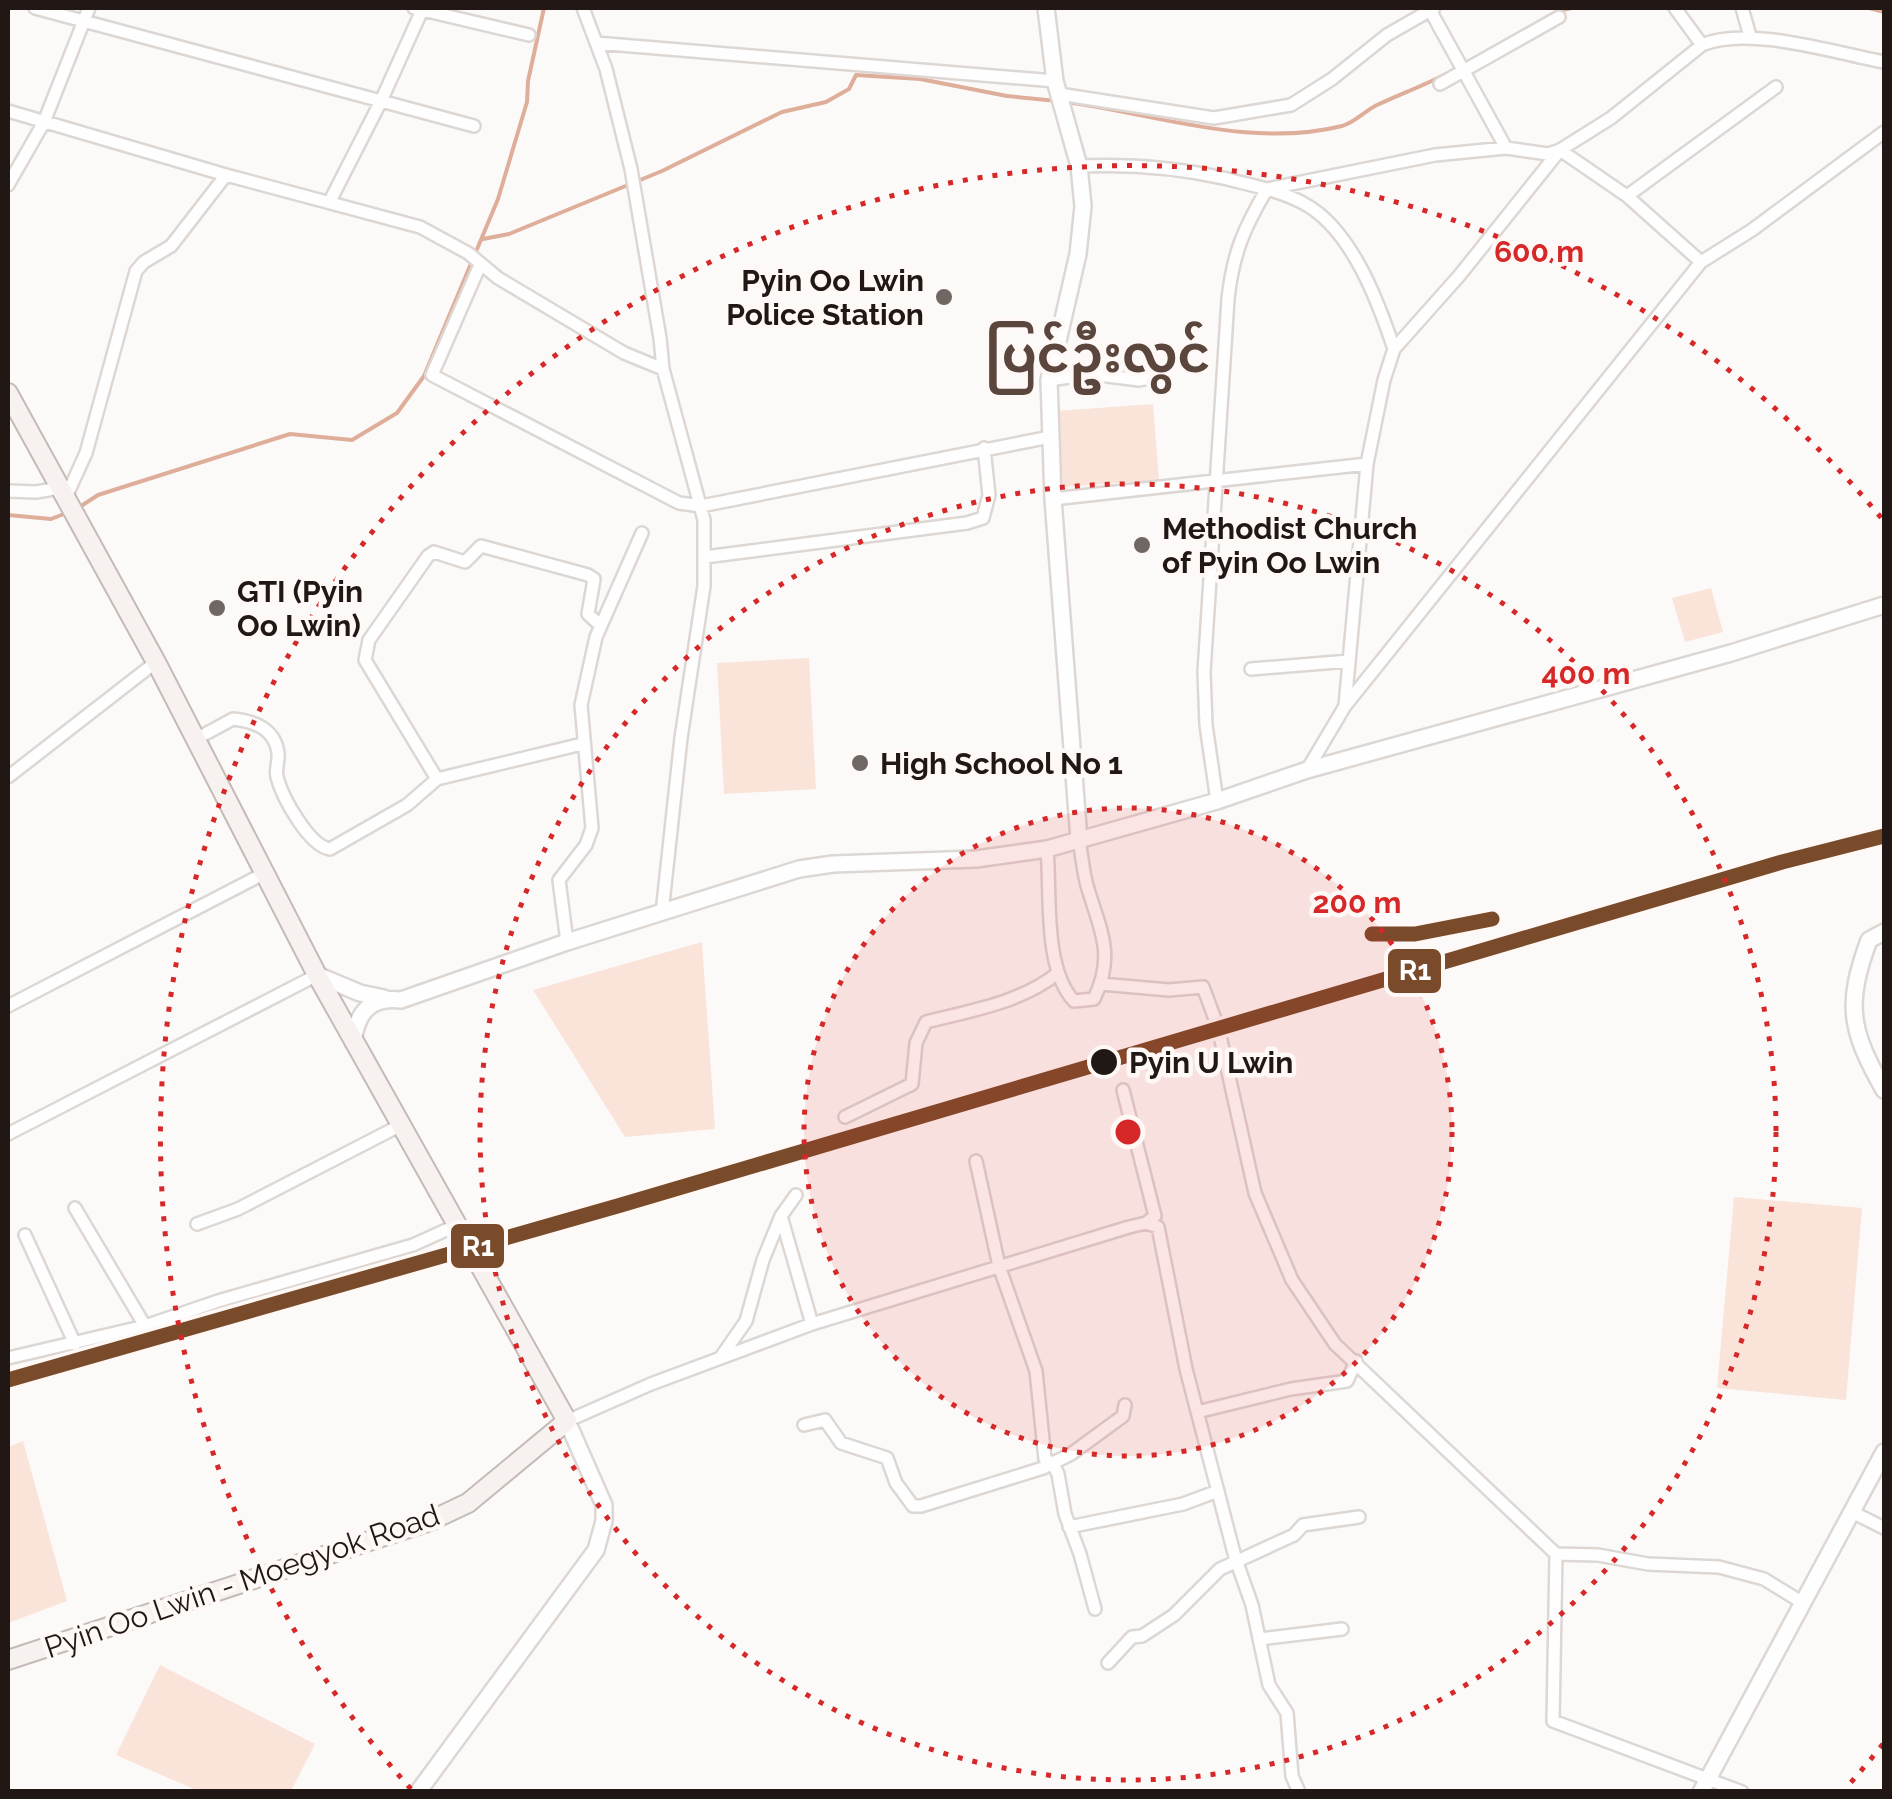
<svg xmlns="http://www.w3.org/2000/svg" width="1892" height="1799" viewBox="0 0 1892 1799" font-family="Raleway,'Noto Sans Myanmar',sans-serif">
  <rect width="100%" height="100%" fill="#fcfaf8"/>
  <!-- green -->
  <path fill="#fae3d9" d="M1153,404l6,76 -96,7 -6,-76z
    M1711,588l12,44 -38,10 -13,-44z
    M809,658l7,131 -92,5 -7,-131z
    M702,942l13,187 -90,8 -92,-147z
    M1734,1197l128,11 -16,192 -129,-12z
    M23,1441l44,160 -59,22v-176z
    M160,1665l155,79 -24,47h-93l-82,-36z"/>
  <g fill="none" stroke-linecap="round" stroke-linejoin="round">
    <!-- stream -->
    <path stroke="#dfae9a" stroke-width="4" d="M1869,8l15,4
      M1466,63l92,-52 14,-3
      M1066,102c90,12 184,47 276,24 12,-3 22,-14 33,-20 23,-11 48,-20 71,-32
      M483,239l26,-5 153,-63 120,-59 44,-10 23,-13 7,-14 64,4 87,17 50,5
      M78,508l20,-13 192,-61 62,6 45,-27 27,-37 74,-177 29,-97 1,-21 16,-73
      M8,515l43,4 18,-7"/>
    <!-- minor casing -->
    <g stroke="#ddd7d4" stroke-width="16">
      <path id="minor" d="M35,8l439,118
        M414,8l115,27
        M583,8l23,61 25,100 29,169 3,31 41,151v66l-23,152 -19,175
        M1675,8l27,37
        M1742,8l8,28
        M1430,10l76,138
        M596,43l459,38
        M1440,84l119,-67
        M1059,94l155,24 77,-13 41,-26 55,-44 47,-27
        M8,111l218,64 194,52 48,26 30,25 126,75 39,16
        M1079,166c50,-2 95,1 144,12 27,7 56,12 80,25 48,25 75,98 91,146
        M8,185l36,-63 45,-114
        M1627,196l149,-109
        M330,201l51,-100 42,-93
        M480,265l-48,110 247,128 22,3 349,-69
        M1049,380l42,-6 48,6 22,-4
        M8,491l28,1 24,-4
        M66,497l20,-44 50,-182 8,-9 27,-16 55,-71
        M1053,499l314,-35
        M705,557l262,-34 16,-5 6,-23 -5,-47
        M1251,669l98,-8
        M1345,706l22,-242 17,-84 10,-31 65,-73 101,-126 51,-32 91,-73c46,-20 133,8 182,17
        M196,739l37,-20c21,2 42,10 45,34 1,8 -3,16 -1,24 5,20 32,69 53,72l77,-44 30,-26 145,-35
        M1307,770l38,-64 356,-444 51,-32 132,-98
        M8,777l148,-115
        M437,779l-72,-119 4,-20 59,-84 6,-4 31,10 16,-16 107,29 6,4 -6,35 13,12
        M1217,801l-11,-76 -2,-53 24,-373c5,-46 16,-71 39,-110l168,-34 71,-7 42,6 12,-4 67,46 74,66
        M1047,849c4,44 -4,119 27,152l20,-2c21,-44 7,-67 -6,-110 -5,-16 -6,-33 -9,-49
        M567,942l-8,-62 27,-35 6,-17 -11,-123 15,-68 46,-104
        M1101,984l68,6 34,-3 15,40 37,166 37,87 43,64 221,210 -3,167 189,71
        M8,1006l255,-132
        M1123,1090l32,126 -9,7
        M845,1117l67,-33 4,-41 10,-21c47,-12 94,-19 132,-49
        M8,1134l309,-159
        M976,1161l23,105 37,105 9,88 8,5 5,10 7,40 15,40 15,55
        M75,1208l70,118
        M781,1216l31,108
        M197,1224l41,-15 163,-84
        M25,1235l50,109
        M721,1357l25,-36 17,-61 18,-44 15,-21
        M8,1358l137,-32 73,-25 195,-56 44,-20
        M1197,1412l94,-23 56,-8 9,-20
        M567,1421l84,-37 161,-60 317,-97 17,-4 12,4 28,142 49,188 17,48 17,80 18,28 5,63 7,16
        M804,1425l21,-5 16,23 46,15 9,25 17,23h8l122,-38 28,-14 52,-38 2,-11
        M1854,1513l30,15
        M1069,1527l114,-23 35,-13
        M1556,1554l42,1 50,9 71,3 45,12 39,24
        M1260,1639l82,-10
        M1108,1663l24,-26 10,-1 32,-21 46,-46 74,-34 9,-10 56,-8"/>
    </g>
    <!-- tertiary casing -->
    <g stroke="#ddd7d4" stroke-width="20">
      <path id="tertiary" d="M1046,8l9,73 24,85 4,40 -5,48 -29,126 4,119 26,341
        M1884,932l-15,8c-24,65 -19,90 15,150
        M317,975l43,18 24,5
        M353,1042c4,-30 18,-46 48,-42l166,-58 232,-73 34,-5 143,-5 71,-10 170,-48 90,-31 424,-117 153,-48
        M418,1792l178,-242 8,-29v-16l-37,-84
        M1701,1792l183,-340"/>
    </g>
    <!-- primary casing -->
    <g stroke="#c5bbb6" stroke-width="22">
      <path id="primary" d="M8,393l148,269 161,313 250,446 -99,82 -38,18 -422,139"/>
    </g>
    <!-- minor -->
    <use href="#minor" stroke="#fffefe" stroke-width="11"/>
    <!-- tertiary -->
    <use href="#tertiary" stroke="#fffefe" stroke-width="15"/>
    <!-- primary -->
    <use href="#primary" stroke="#f7f2f0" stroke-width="18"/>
    <!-- rail-1 casing -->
    <g stroke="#fef9f6" stroke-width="22">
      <path id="rail-1" d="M1372,934h43l77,-15
        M8,1380l613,-175 1161,-343 102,-26"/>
    </g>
    <!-- rail-1 -->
    <use href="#rail-1" stroke="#7a4b2a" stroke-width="15"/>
  </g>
  <!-- distance rings -->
  <circle cx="1128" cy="1132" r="324" fill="#d62828" fill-opacity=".12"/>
  <g fill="none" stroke="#d62828" stroke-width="5" stroke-dasharray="5 10">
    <circle cx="1128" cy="1132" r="324"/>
    <circle cx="1128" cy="1132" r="648"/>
    <path d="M1883 1744A972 972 0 0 1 1845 1789M411 1789A972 972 0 1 1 1883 520"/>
  </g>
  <!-- markers -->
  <g fill="#6e6764" stroke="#fef9f6" stroke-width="4">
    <circle cx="944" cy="297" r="10"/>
    <circle cx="1142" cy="545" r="10"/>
    <circle cx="217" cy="608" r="10"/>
    <circle cx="860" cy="763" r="10"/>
  </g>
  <circle fill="#211815" stroke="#fef9f6" stroke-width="4" cx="1104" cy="1062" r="15"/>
  <g text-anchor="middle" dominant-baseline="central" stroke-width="9" stroke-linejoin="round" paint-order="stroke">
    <!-- poi labels -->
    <g font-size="30" font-weight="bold" fill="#211815" stroke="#fef9f6" text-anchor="start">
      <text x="924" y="280" text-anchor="end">Pyin Oo Lwin<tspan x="924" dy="34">Police Station</tspan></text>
      <text x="1162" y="528">Methodist Church<tspan x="1162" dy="34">of Pyin Oo Lwin</tspan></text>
      <text x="237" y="591">GTI (Pyin<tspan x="237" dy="34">Oo Lwin)</tspan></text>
      <text x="880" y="763">High School No 1</text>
    </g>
    <!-- stop labels -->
    <g font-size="30" font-weight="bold" fill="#211815" stroke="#fef9f6" text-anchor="start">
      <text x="1129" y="1062">Pyin U Lwin</text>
    </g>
    <!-- street labels -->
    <g font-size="30" fill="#211815" stroke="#fef9f6">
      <text transform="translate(242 1581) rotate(-19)">Pyin Oo Lwin - Moegyok Road</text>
    </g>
    <!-- town labels -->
    <g font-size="50" font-weight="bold" fill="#5b463e" stroke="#fef9f6">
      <text x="1098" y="354">ပြင်ဦးလွင်</text>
    </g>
  </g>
  <circle cx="1128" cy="1132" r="15" fill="#d62828" stroke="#fef9f6" stroke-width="5"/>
  <g font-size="30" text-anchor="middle" font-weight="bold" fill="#d62828" stroke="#fef9f6" stroke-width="9" stroke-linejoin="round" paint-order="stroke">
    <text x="1539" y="262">600 m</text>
    <text x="1586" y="684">400 m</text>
    <text x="1357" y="913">200 m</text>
  </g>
  <g stroke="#fef9f6" stroke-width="4">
    <rect x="1386" y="947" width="57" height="48" rx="10" fill="#7a4b2a"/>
    <rect x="449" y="1222" width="57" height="48" rx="10" fill="#7a4b2a"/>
  </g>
  <g font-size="28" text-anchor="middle" font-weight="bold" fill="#fff">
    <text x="1415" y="980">R1</text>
    <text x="478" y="1256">R1</text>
  </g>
  <!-- border -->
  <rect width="1892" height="1799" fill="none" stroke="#211815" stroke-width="20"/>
</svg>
